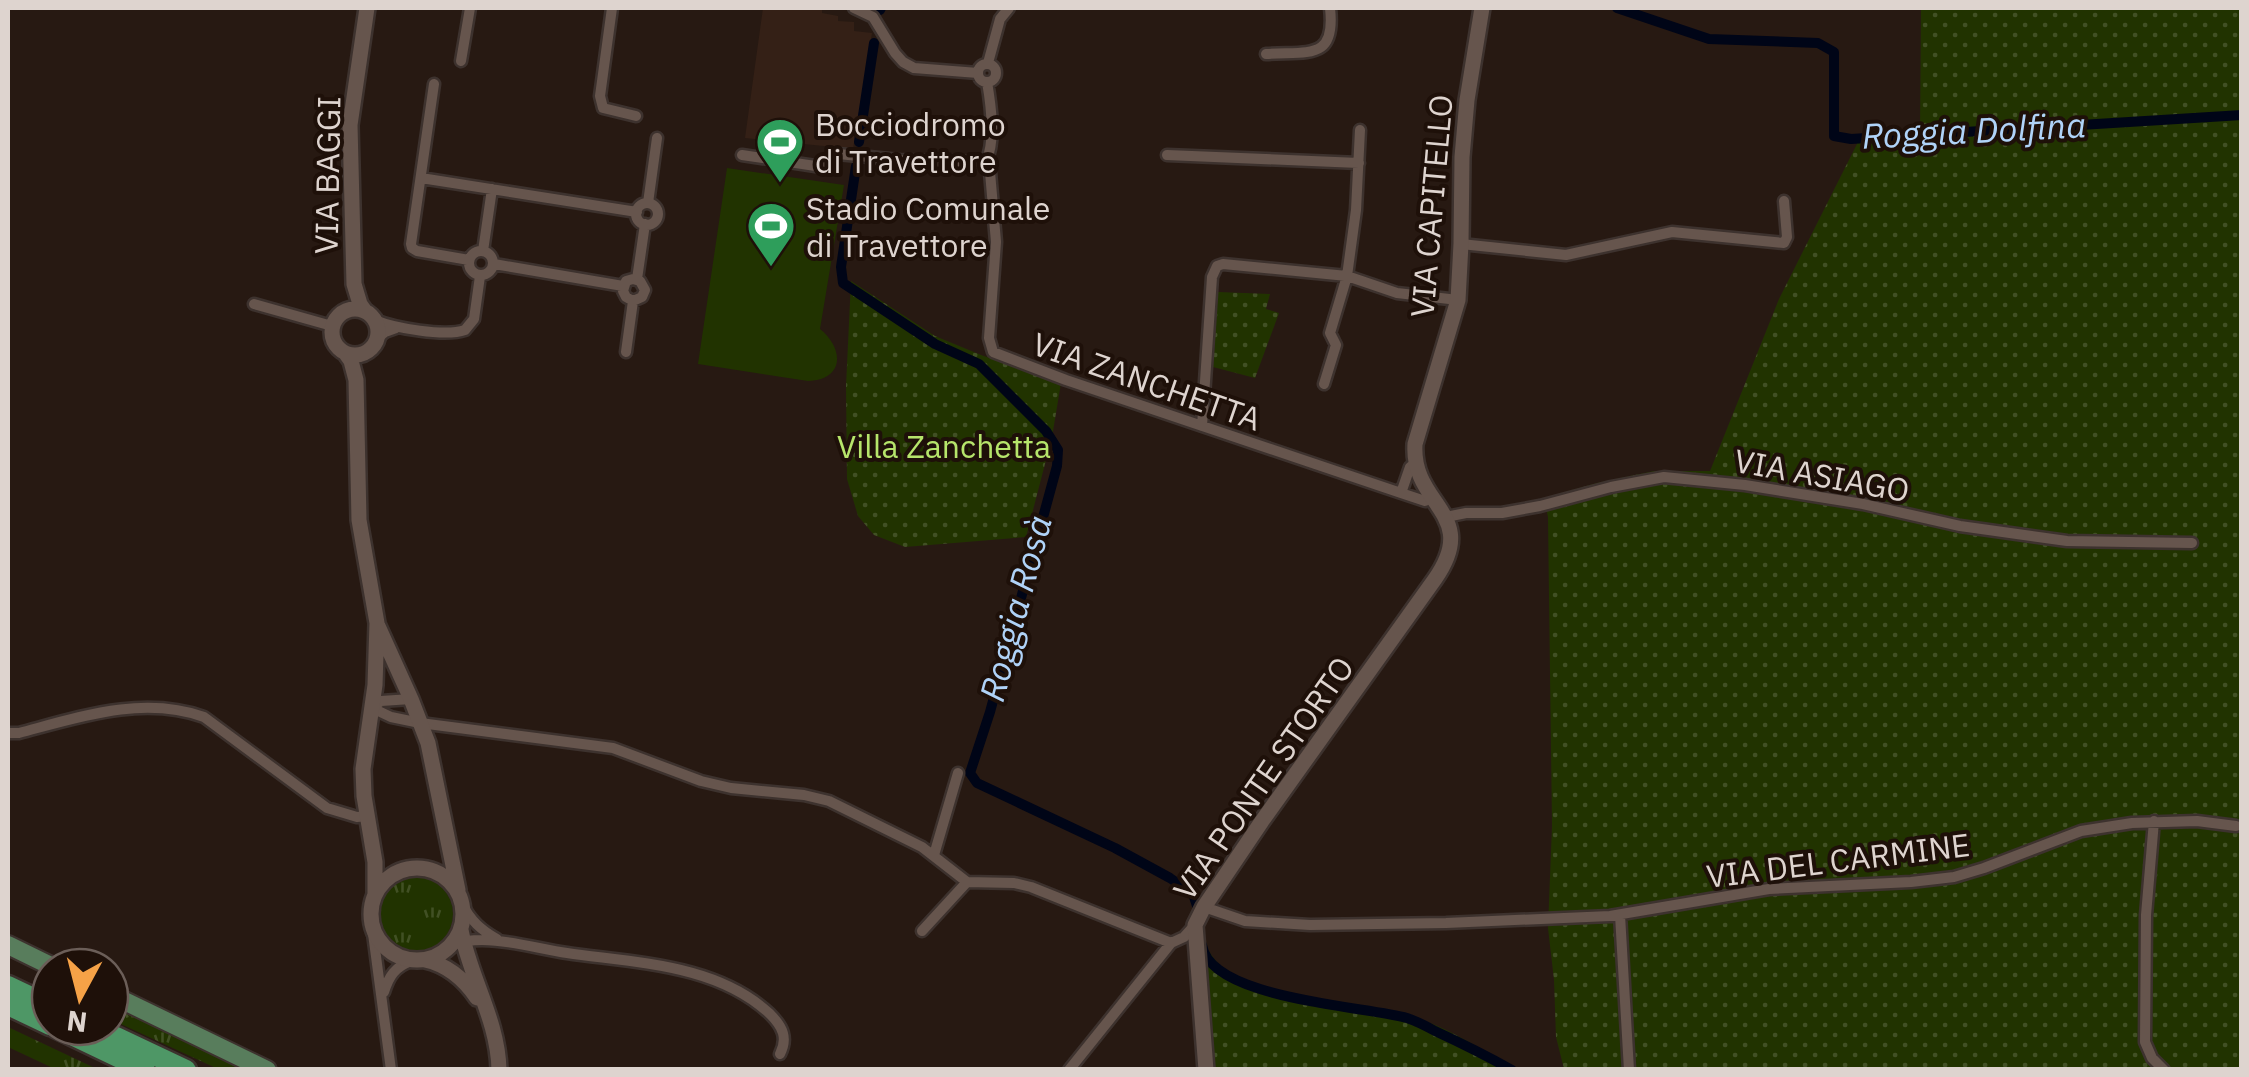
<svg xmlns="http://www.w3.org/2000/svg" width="2249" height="1077" viewBox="0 0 2249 1077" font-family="'IBM Plex Sans',sans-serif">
  <defs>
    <pattern id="grass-tufts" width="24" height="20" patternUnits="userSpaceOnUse" patternTransform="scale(2.5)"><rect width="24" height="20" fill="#213300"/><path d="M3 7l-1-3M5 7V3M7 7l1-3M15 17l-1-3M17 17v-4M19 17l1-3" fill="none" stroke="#415024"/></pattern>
    <pattern id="park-dots" width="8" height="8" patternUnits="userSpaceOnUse" patternTransform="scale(2.5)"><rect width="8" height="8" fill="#213300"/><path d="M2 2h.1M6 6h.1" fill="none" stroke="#415024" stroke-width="1.8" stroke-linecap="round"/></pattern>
  </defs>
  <rect width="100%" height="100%" fill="#271912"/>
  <!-- built -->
  <path fill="#342016" d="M763,8h56l3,1v4l16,3v5l16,1v9l18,2 -19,116 -108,-11z"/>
  <!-- grass -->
  <path fill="url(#grass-tufts)" d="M379 914a37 37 0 1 1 74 0a37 37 0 1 1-74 0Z
    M110,1002l142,67h-34l-108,-50z
    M8,1027l89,42h-42l-47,-22z"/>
  <!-- park -->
  <path fill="url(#park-dots)" d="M1921,8h320v1061h-677l-8,-32 -2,-57 -6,-52 4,-102 -4,-309 -4,-19 53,-15 57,-12h56l69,-172 82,-163 59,-2z
    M851,281l84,55 46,19 80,28 -9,54 -26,100 -121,10 -31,-12 -16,-19 -11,-37 -1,-93z
    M1218,292l52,2 -4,15 13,4 -24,65 -42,-11z
    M1209,951c28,52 156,49 210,68 34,11 66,33 97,50h-304l-13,-111z"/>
  <!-- pitch -->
  <path fill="#213300" d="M727,168l117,17 -24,144c24,19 25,51 -12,52l-110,-17z"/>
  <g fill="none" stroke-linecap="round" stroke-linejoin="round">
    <!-- canal -->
    <path stroke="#000517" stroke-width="10" d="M1617,8l92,31 109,4 16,9v84l17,3 391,-24
      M880,10l1,-2
      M859,142l15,-99
      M856,166l-15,101 2,16 92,61 44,20 67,67 12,19 -1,16 -67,246 -20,61 7,10 138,65 55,30 23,16 4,12
      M1202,945c8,54 161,61 205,73 9,3 19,8 28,13 26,12 52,25 77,39"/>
    <!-- street casing -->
    <g stroke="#3d322e" stroke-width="15">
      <path id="street" d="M612,8l-12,88 3,12 33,8
        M854,8l19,9 22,36 8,9 11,6 64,5
        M1266,54c42,-3 70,7 64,-46
        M461,61l9,-53
        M988,63l12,-44 9,-11
        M978 73a9 9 0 1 1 18 0a9 9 0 1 1-18 0Z
        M987,82c4,23 9,58 -1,80l4,10 6,70 -7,96 4,14 73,28 335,113 24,8 7,-3
        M434,84l-23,160 1,4 5,3 52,9
        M742,155l80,12 9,-2 7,-11 62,6 86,2
        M1167,155l192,8
        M421,178l216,34
        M648,203l9,-65
        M636 214a11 11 0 1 1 22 0a11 11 0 1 1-22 0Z
        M1461,244l105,11 106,-23 112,11 3,-6 -3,-36
        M469 263a12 12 0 1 1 24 0a12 12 0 1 1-24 0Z
        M483,251l9,-62
        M494,264l129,22
        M637,279l8,-55
        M254,304l78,22
        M375,320c19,8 70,17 90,10l9,-11 6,-43
        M378,338l7,-6 11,-4
        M626,352l7,-51 9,-4 3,-7 -5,-9 -7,-2 -7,2 -3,10 3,6 7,4
        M1324,384l12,-39 -6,-12 17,-57 9,-66 4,-80
        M1202,426l10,-149 5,-11 6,-2 124,12 50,17 61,7
        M1401,493l9,-26 5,-3
        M1446,517l20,-4h36l38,-7 71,-19 53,-10 81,8 118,19 97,22 107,15 125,2
        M372,708l19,9 29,6 193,25 88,33 30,7 73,7 25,6 93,46 45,35 47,1 17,4 140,56
        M372,708l9,-7 30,-2
        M8,733h11c60,-16 124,-38 185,-16l123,91 30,9 11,-1
        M2154,821l-8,94 -1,127 7,16 12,12
        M934,855l24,-82
        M462,904c9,17 19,26 35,35
        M1204,907l41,14 65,4 136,-2 164,-7 159,-27 142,-7 43,-5 30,-9 97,-37 51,-8 65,-2 39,5
        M1620,915l9,155
        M372,926l19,144
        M922,931l45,-49
        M453,944c36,-11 79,4 114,9 69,10 150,11 203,61 13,13 18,24 10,40
        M384,992c5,-16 11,-25 27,-31
        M1069,1070l102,-127 13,-6 11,-12"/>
    </g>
    <!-- secondary casing -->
    <g stroke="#3d322e" stroke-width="20">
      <path id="secondary" d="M332 332a23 23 0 1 1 46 0a23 23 0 1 1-46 0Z
        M365,311l-5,-7 -6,-20 -4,-159 17,-117
        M346,354l5,7 5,19 3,140 18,103 -2,62 -12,84 1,27 11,66v31
        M378,626l33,73 17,44 30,147
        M371 914a46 46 0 1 1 92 0a46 46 0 1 1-92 0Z
        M461,930c9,48 37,90 38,140
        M425,960c23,5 39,19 52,38
        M1206,1070l-11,-145 9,-18 58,-86 173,-242c46,-66 -24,-73 -20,-135l43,-144 3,-56 1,-87 5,-57 15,-92"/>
    </g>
    <!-- primary casing -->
    <g stroke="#3d322e" stroke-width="22">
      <path id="primary" d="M8,945l45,22
        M110,994l157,76"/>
    </g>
    <!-- highway casing -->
    <g stroke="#3d322e" stroke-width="25">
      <path id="highway" d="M8,986l42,20
        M8,1005l42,20
        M55,1027l90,43
        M95,1027l91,43"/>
    </g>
    <!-- street -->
    <use href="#street" stroke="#66554d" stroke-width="10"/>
    <!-- secondary -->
    <use href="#secondary" stroke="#66554d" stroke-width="15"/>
    <!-- primary -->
    <use href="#primary" stroke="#587d5c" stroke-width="18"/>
    <!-- highway -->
    <use href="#highway" stroke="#4e9766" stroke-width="20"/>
  </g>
  <!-- icons -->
  <defs>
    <g id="stadium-pin" transform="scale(2.5)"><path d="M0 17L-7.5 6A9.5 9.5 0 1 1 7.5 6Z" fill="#2e9e5b" stroke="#1e1009"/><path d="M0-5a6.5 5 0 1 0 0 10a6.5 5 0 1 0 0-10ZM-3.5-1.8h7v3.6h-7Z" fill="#fff"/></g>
  </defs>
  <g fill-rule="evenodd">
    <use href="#stadium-pin" x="780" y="142"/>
    <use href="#stadium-pin" x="771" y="226"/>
  </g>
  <g text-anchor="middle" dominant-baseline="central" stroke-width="8" stroke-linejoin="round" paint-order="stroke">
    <!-- poi labels -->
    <g font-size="32" fill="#ded4cf" stroke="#1e1009" text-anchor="start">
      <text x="815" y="124">Bocciodromo<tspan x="815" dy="37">di Travettore</tspan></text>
      <text x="806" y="208">Stadio Comunale<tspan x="806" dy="37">di Travettore</tspan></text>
    </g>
    <!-- street labels -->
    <g font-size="32" fill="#ded4cf" stroke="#1e1009">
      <text transform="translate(327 175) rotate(-89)">VIA BAGGI</text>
      <text transform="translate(1431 206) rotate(-85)">VIA CAPITELLO</text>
      <text transform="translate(1147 381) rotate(19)">VIA ZANCHETTA</text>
      <text transform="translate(1822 475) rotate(10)">VIA ASIAGO</text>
      <text transform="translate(1263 778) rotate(-55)">VIA PONTE STORTO</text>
      <text transform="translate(1838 860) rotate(-7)">VIA DEL CARMINE</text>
    </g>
    <!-- park labels -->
    <g font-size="32" fill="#b6e56b" stroke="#1e1009">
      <text x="944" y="446">Villa Zanchetta</text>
    </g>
    <!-- water labels -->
    <g font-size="35" font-style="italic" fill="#b0d3f8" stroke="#1e1009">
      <text transform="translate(1974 130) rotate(-3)">Roggia Dolfina</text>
      <text transform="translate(1015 608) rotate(-75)">Roggia Rosà</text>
    </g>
  </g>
  <!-- border -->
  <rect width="2249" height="1077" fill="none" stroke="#ded4cf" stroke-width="20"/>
  <!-- north arrow -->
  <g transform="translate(80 997) rotate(187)"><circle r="48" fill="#1e1009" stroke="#6b5e58" stroke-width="2.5"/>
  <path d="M0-8L18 38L0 25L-18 38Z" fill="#f6a247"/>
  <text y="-15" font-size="28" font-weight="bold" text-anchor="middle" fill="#ded4cf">N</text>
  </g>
</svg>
